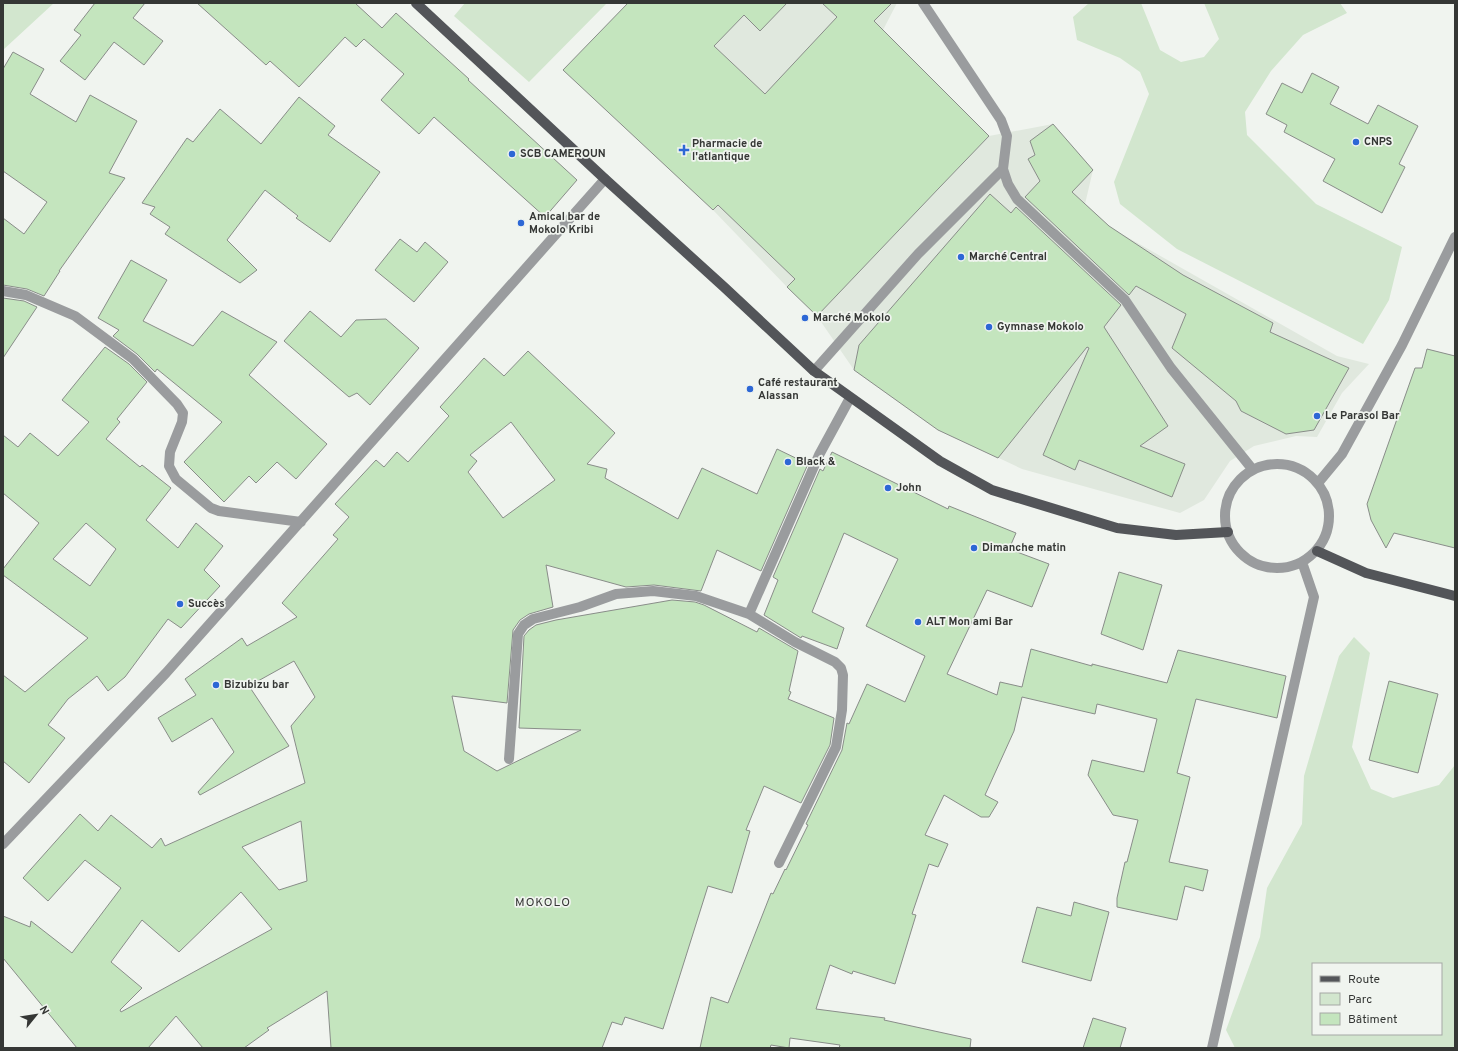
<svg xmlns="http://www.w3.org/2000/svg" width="1458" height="1051" viewBox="0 0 1458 1051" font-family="Overpass,sans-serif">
  <rect width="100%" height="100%" fill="#f0f4ef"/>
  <!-- built -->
  <path fill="#e0e8de" d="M628,3h269l-14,27 106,106 64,-12 40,46 -8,34 26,24 226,128 32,8 -27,29 -25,44 -21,-1 -42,10 -24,15 -26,39 -24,13 -158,-44 -83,-39 -85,-60 -37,-54 -30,-29 -74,-77 -150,-140z"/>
  <!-- green -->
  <path fill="#d2e6ce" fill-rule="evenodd" d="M3,3h51l-51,47z
    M465,3h142l-78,79 -75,-66z
    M1089,3h52l19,47 21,12 23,-5 15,-18 -15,-36h136l7,10 -44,22 -32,36 -26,41 2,23 69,69 86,43 -13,53 -26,44 -186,-95 -57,-45 -6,-22 35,-88 -9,-22 -20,-14 -43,-18 -4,-23z
    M1354,637l16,16 -18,94 19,42 22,9 46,-13 16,-20v283h-220l-9,-18 34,-93 7,-49 35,-64 2,-48 35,-120zM1313,964h128v70h-128z"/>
  <!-- building -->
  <path fill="#c4e5be" stroke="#898d89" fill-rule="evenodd" d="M95,3h50l-12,15 30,23 -19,24 -30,-23 -29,38 -25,-19 21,-26 -7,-5z
    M197,3h158l27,25 14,-15 73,66 -1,1 109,100 -32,37 -111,-100 -15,17 -38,-34 23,-26 -40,-35 -8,8 -11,-10 -46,50 -29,-26 -4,4z
    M628,3h159l-27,28 -16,-16 -30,31 51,48 72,-77 -15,-14h70l-18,18 115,115 -50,52 -122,128 -30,-29 8,-8 -77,-74 -5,5 -150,-140z
    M13,52l31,17 -14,25 46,28 14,-27 47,26 -28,52 16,5 -66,93h1l-16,25 -17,-7 -24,-4v-67l21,16 23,-32 -44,-31v-102z
    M1312,73l27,14 -9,17 38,20 10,-19 40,21 -19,38 6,3 -23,46 -59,-32 12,-22 -51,-27 3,-7 -21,-11 16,-31 20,10z
    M299,97l36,29 -7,9 52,37 -50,70 -34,-24 2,-2 -33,-26 -38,50 30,30 -17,13 -75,-49 5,-7 -20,-13 5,-7 -13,-4 45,-65 6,4 27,-33 41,35z
    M1053,124l40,46 -21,22 37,34 74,49 90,48 -3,9 79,36 -35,62 -28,4 -45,-23 -5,-10 -64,-53 14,-34 -50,-28 -7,9 -104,-98 15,-16 -12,-22 7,-4 -5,-14z
    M990,194l21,19 5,-6 105,98 -17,22 64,99 -28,20 45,18 -13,33 -93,-37 -4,10 -32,-15 46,-107 -2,-1 -89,111 -60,-28 -84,-60 5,-25z
    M400,239l17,13 8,-10 23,20 -34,40 -39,-32z
    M131,260l36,20 -24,41 50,25 29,-35 55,31 -28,33 78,69 -31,35 -19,-17 -21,21 -7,-7 -25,26 -40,-40 38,-40 -65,-53 -2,3 -18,-18 -24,-18 6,-6 -21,-12z
    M3,298l21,3 13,6 -34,51z
    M310,311l31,26 15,-17 30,-1 33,29 -49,57 -13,-12 -8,4 -65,-56z
    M105,347l24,17 18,18 -30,37 3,3 -14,17 34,28 2,-2 29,23 -25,32 32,28 18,-25 27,23 -19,24 16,16 -39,42 -13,-9 -43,58 -17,14 -11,-15 -29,23 -20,26 17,13 -36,45 -26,-22v-86l22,17 63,-54 -85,-63v-6l36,-46 -36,-30v-58l15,12 12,-14 28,23 31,-34 -27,-22zM86,523l30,26 -26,37 -37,-27z
    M1427,349l28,7v192l-61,-15 -8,15 -15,-28 -4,-16 48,-136h7z
    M528,351l87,82 -28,31 20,5 -2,9 73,41 24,-51 55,26 20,-45 31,15 -47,107 -44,-21 -16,41 -47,-6 -28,2 -80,-22 7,42 -24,7 -9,6 -7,10 -6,73 -55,-7 12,55 33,20 84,-41 -62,-2 5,-92 5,-6 7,-5 20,-5 116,-20 23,2 9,3 53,27 2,-4 39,23 -9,40 2,1 -3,7 46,19 -4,27 -29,58 -37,-17 -18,44 4,1 -18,62 -24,-7 -45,143 -38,-12 -3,8 -10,-3 -10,26h-271l-4,-57 -60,37 2,2 -25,18h-41l-27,-32 -28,32h-71l-74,-90v-42l27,11 1,-6 41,32 49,-65 -36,-28 -37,41 -25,-23 57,-64 18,17 13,-16 41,33 9,-10 4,8 140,-63 -14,-57 24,-29 -21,-36 -45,25 40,60 -89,49 -2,-3 36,-40 -22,-34 -40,24 -14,-24 38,-23 -11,-16 57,-41 5,8 50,-29 -15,-14 56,-64 -5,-4 16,-18 -14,-13 41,-44 8,7 13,-15 11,10 41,-46 -9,-9 44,-49 20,18zM511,422l44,58 -52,38 -35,-46 9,-11 -7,-6zM301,821l6,60 -28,9 -37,-43zM241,892l31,37 -151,83 -1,-2 22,-22 -31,-26 31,-42 37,32z
    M832,452l116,57 1,-3 67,27 -7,16 40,15 -17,43 -45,-17 -40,84 50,21 3,-13 22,5 9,-38 61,17v-2l75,19 11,-33 108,26 -9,42 -81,-19 -19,74 13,4 -21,85 39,8 -5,21 -18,-5 -8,34 -60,-13v-9l8,-36h2l11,-42 -25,-5 -25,-40 4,-15 52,12 13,-53 -60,-15 -2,10 -73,-17 -8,34 -29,64 13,7 -9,15h-8l-37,-22 -19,40 23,9 -10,23 -9,-3 -17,50 4,1 -21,69 -42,-13 -1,3 -22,-9 -14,44 69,9 -1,2 87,19 -1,9h-131l1,-3 -50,-7 -1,10 -18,-3 -1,3h-70l11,-51 17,6 43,-110 2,1 12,-25 1,1 22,-45 -2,-1 36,-74 5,-27 2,1 18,-40 38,18 20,-46 -59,-30 32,-67 -54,-26 -32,79 32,16 -7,21 -35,-13 -1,2 -37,-23 14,-35 -5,-3 47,-108 3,2z
    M1119,572l43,13 -19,65 -42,-16z
    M1389,681l49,13 -20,79 -49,-13z
    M1074,902l35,10 -18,69 -69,-19 15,-55 34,9z
    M1093,1018l33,10 -6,20h-37z"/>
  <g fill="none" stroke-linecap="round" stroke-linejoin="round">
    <!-- minor -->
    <path stroke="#9a9c9e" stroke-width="10" d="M923,3l78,117 6,16 -4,33 5,15 9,15 108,101 46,68 82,102
      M3,291l23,4 49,21 58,43 44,45 6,9 -1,9 -12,30 -1,14 7,13 35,29 8,3 82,11
      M814,371l104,-117 85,-85
      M1225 516a52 52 0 1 1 104 0a52 52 0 1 1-104 0Z
      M1318,483l24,-29 60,-109 53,-108
      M749,614l70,-159 31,-57
      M509,759l9,-125 6,-9 9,-6 47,-12 36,-13 37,-3 43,5 53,18 46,28 40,20 6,6 2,7 -1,35 -6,37 -57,116
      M3,844l163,-171 439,-494
      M1212,1048l102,-451 -12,-35"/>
    <!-- major -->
    <path stroke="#535559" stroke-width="10" d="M416,3l189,176 119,108 90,84 126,90 52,29 125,38 59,7 52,-3
      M1317,551l49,22 89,23"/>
  </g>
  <!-- markers -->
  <g fill="#2d67d5" stroke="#f0f4ef" stroke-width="1.5">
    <circle cx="1356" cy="142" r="4"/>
    <path d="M682 144h4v4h4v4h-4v4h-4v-4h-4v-4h4z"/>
    <circle cx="512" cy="154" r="4"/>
    <circle cx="521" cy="223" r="4"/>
    <circle cx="961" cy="257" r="4"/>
    <circle cx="805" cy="318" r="4"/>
    <circle cx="989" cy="327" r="4"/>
    <circle cx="750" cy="389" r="4"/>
    <circle cx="1317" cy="416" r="4"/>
    <circle cx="788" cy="462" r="4"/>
    <circle cx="888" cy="488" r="4"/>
    <circle cx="974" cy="548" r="4"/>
    <circle cx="180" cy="604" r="4"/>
    <circle cx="918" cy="622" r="4"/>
    <circle cx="216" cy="685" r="4"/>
  </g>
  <g text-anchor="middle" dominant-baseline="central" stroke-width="3.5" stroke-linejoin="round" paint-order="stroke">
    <!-- poi labels -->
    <g font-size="11" font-weight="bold" fill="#353735" stroke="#f0f4ef" text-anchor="start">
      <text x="1364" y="142">CNPS</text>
      <text x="692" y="144">Pharmacie de<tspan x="692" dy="13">l'atlantique</tspan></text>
      <text x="520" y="154">SCB CAMEROUN</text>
      <text x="529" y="217">Amical bar de<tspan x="529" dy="13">Mokolo Kribi</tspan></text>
      <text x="969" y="257">Marché Central</text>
      <text x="813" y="318">Marché Mokolo</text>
      <text x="997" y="327">Gymnase Mokolo</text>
      <text x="758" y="383">Café restaurant<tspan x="758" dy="13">Alassan</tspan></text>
      <text x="1325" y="416">Le Parasol Bar</text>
      <text x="796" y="462">Black &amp;</text>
      <text x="896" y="488">John</text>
      <text x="982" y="548">Dimanche matin</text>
      <text x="188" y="604">Succès</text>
      <text x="926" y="622">ALT Mon ami Bar</text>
      <text x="224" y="685">Bizubizu bar</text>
    </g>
    <!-- neighbourhood labels -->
    <g font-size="12" letter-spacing="1" fill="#353735" stroke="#f0f4ef">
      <text x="543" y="903">MOKOLO</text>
    </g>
  </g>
  <!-- border -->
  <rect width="1458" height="1051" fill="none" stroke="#353735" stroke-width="8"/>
  <!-- legend -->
  <rect x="1312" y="963" width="130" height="72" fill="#f0f4ef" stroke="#a5a8a5"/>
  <rect x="1320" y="976" width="20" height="6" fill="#535559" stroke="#a5a8a5"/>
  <text x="1348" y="983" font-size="12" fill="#353735">Route</text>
  <rect x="1320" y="993" width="20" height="12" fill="#d2e6ce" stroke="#a5a8a5"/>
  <text x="1348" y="1003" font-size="12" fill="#353735">Parc</text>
  <rect x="1320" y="1013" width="20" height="12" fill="#c4e5be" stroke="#a5a8a5"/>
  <text x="1348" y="1023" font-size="12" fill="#353735">Bâtiment</text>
  <!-- north arrow -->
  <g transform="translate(36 1015) rotate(60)" stroke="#f0f4ef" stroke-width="3" paint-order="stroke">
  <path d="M0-3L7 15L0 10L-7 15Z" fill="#353735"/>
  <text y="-6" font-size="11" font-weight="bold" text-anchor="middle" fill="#353735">N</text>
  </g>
</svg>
